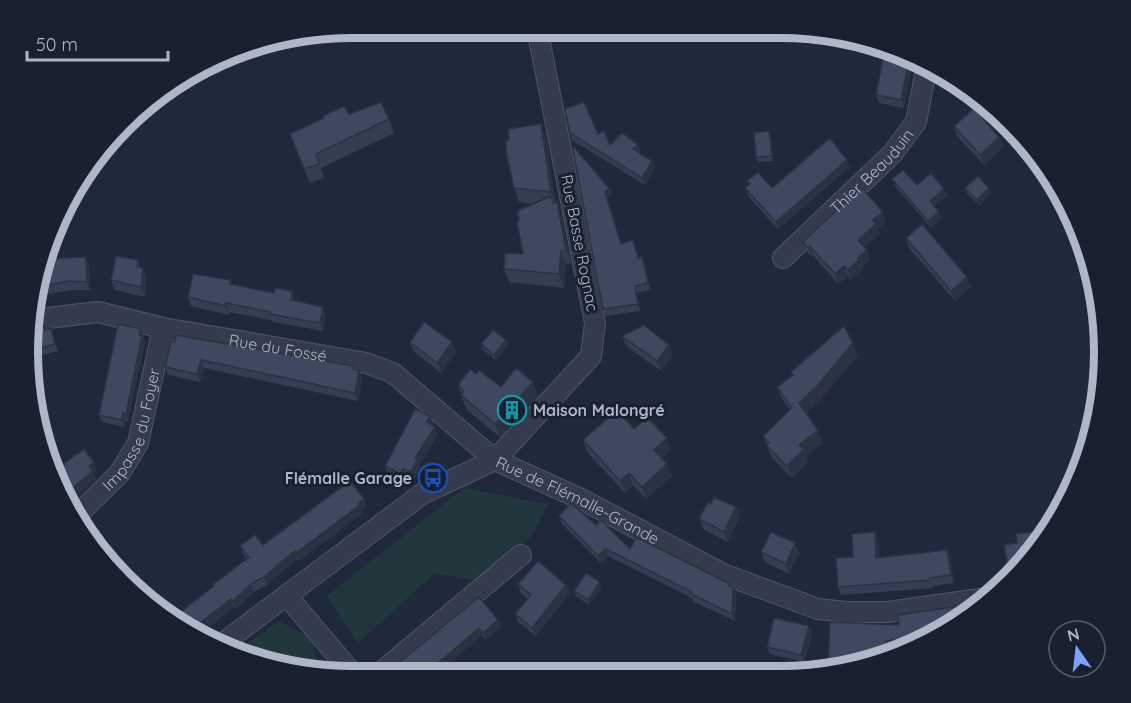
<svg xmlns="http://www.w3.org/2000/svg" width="1131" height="703" viewBox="0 0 1131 703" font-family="Quicksand,sans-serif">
  <rect width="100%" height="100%" fill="#20293c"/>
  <!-- green -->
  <path fill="#22373d" d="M464,488l84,16 -16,32 -57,45 -40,-8 -77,70 -31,-47z
    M279,621l33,18 7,34h-10l-74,-20z"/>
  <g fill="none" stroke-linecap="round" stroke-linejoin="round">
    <!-- minor casing -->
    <g stroke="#4f5666" stroke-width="22">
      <g id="minor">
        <path id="s1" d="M783,258l109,-104 24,-32 11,-57"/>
        <path id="s2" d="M32,320l66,-8 65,16 203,35 27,10 102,87 96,-104 4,-33 -58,-295"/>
        <path id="s3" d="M75,517l44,-43 19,-31 25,-115"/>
        <path d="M287,596l65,77"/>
        <path id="s4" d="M219,646l203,-152 73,-34 86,39 142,75 95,35 27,3h43l92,-13"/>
        <path d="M379,674l142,-119"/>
      </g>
    </g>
    <!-- minor -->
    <use href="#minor" stroke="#343b4c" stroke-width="20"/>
  </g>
  <!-- wall -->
  <path fill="#353e51" d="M903,52l10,5 -9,51 -25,-5 -3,-8z
    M349,114l40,5 5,14 -73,35 3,10 -14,5 -20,-49z
    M954,126l49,21 -19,18 -27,-29z
    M769,131l2,5 2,25 -15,1 -2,-5z
    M570,133l28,1 12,11h28l3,8h-1l15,15 -10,17 -73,-45z
    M546,138l9,64 6,12 10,49 -5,1 -2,24 -55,-6 -5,-13 19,-15 -4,-34 14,-16 -14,-2 -5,-14z
    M572,145l37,43 3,7 -5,4 14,45 18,14 3,-1 3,7 5,26 -13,3 3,18 -34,5 -3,-7z
    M850,167l-72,62 -30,-33 -3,-8 4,-3 -2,-4 25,7z
    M892,179l25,6 30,11 -13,10 8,12 -11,10 -36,-42z
    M965,188l26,5 -12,12 -12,-12z
    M886,222l-8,7 2,5 -16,13 6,13 -8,7 1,2 -12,11 -3,-4 -10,8 -25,-29 -2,2 -4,-5 -4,-10z
    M906,238l65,49 -16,14 -46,-53z
    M42,259l47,7 1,24h-17l-37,6z
    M138,260l2,7 6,11 -1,19 -30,-7 -4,-10z
    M233,285l90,22 3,9 -3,15 -50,-9 -1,-2 -43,-8v3l-38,-9 -3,-9z
    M43,323l2,7 6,-2 7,23 -30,8 -1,-8z
    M141,329l4,14 -17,78h-2l-1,6 -23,-5 -3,-7z
    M622,336l47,9 4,10 -12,16 -35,-25z
    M171,341l188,30 3,8 -4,22 -154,-33 -4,14 -32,-7 -3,-8z
    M410,342h42l4,10 -15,21 -27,-21z
    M481,344l27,2 -12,14 -13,-10z
    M858,356l-37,43 -15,14 17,30 -17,13 2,6 -16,16 -20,-20 -9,-22 27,-26 -8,-11 -5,-12 15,-12 -1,-3z
    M476,374l25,13 32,-5 5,14 -38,41 -34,-28 -8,-24z
    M432,425l6,10 -19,30 1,3 -6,12 -8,-3 -3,5 -15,-8 -3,-8 48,-41z
    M634,429l33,9 4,12 -9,9 10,17 -26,23 -13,-14 -8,8 -38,-41 -4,-12z
    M711,504l25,3 4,10 -12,25 -25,-13 -4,-10z
    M367,507l-5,4 1,2 -64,48 -1,-2 -13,10 -18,16 -13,7 -18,17 -2,-2 -35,28 -28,-16 42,-32 34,-28 -4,-5 -3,-8 23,-1z
    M559,516l37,9 34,24 103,39 3,7 -1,26 -41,-19 -2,-4 -84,-42 -7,7 -39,-39z
    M878,540l1,18h71l4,25 -21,3v2l-92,7 -3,-8 15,-30z
    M1037,549l-27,24 -2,-6z
    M761,552l38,1 -10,21 -24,-12z
    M600,582l1,6 -12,17 -13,-9 -2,-5z
    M518,584l48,1 4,8 -34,43 -18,-14 -3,-8 13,-15 -7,-6z
    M479,597l22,30 -15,13 -4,-5 -46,39z
    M974,604l-33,29 -31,13 -22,3v6l-24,10 -34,5 -2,-5 71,-40z
    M809,626l3,8 -8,28 -34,-8 -3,-7z"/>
  <!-- shaded-wall -->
  <path fill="#2b3242" d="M910,55l3,2 -9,51 -3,-8z
    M541,124l5,14 10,69 -5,-15z
    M769,131l2,5 2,25 -1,-5z
    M999,137l4,10 -19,18 -4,-10z
    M638,145l3,8 -5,4 -3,-8z
    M847,160l3,7 -72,62 -2,-7z
    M652,161l3,7 -10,17 -3,-7z
    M609,188l3,7 -5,4 -2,-7z
    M989,188l2,5 -12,12 -2,-5z
    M944,189l3,7 -15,12 -2,-7z
    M557,201l4,13 10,49 -5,-13z
    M883,212l3,10 -8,7 2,5 -18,15 -4,-9 15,-20z
    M939,212l3,6 -11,10 -3,-7z
    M810,246l3,9 -2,2 -3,-9z
    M867,250l3,10 -8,7 1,2 -12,11 -3,-10 10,-12z
    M561,251l5,13 -2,24 -5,-14z
    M86,257l3,9 1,24 -3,-8z
    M642,257l3,7 5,26 -2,-7z
    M844,266l4,10 -10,8 -3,-10z
    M143,268l3,10 -1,19 -4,-10z
    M967,277l4,10 -16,14 -4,-10z
    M635,286l2,7 3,18 -2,-7z
    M292,291l3,9 -1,8 -3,-8z
    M226,303l3,9v3l-3,-9z
    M323,307l3,9 -3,15 -3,-8z
    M141,329l4,14 -17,78 -2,-7z
    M506,340l2,6 -12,14 -2,-5z
    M452,342l4,10 -15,21 -4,-10z
    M853,343l5,13 -37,43 -18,17 -4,-13z
    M669,345l4,10 -12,16 -4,-10z
    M201,360l3,8 -4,14 -3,-8z
    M359,371l3,8 -4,22 -3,-8z
    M533,382l5,14 -38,41 -5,-13z
    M123,413l3,8 -1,6 -3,-7z
    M430,416l3,9 -3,5 -3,-8z
    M435,427l3,8 -19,30 1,3 -6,12 -3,-8 4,-14z
    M818,430l5,13 -17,13 2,6 -16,16 -5,-12 12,-21z
    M667,438l4,12 -12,12 -5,-12z
    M94,462l3,9 -3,2 2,7 -28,23 -4,-8 25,-29z
    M667,464l5,12 -26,23 -4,-12z
    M403,469l3,8 -3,5 -3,-8z
    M629,473l4,12 -8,8 -5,-12z
    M364,499l3,8 -5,4 1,2 -64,48 -3,-8z
    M736,507l4,10 -12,25 -4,-10z
    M875,532l3,8 1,26 -3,-8z
    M795,543l4,10 -10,21 -3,-10z
    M606,549l2,7 -7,7 -3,-7z
    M947,550l3,8 4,25 -3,-8z
    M295,551l3,8 -13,10 -18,16 -3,-8 18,-16z
    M600,582l1,6 -12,17 -1,-5z
    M251,584l3,8 -18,17 -3,-8z
    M566,585l4,8 -34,43 -4,-8z
    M733,588l3,7 -1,26 -3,-7z
    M231,599l3,8 -35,28 -8,-5z
    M498,620l3,7 -15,13 -3,-7z
    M809,626l3,8 -8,28 -3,-7z
    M479,628l3,7 -46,39h-11z
    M886,641l2,8v6l-3,1z"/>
  <!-- building -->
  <path fill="#3e485e" stroke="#2b3242" stroke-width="1.5" d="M885,47l18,5 7,3 -9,45 -25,-5z
    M381,102l8,17 -73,35 3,10 -15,5 -14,-35 34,-16 -1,-2 21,-10 5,8z
    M584,102l14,32 6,-3 6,14 12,-12 16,12 -5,4 19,12 -10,17 -72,-45 -5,-24z
    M974,108l25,29 -19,18 -26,-29z
    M541,124l10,68 -37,-4 -8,-36v-11h3l-1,-12z
    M769,131l3,25 -16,1 -2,-24z
    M830,138l17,22 -71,62 -31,-34 5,-4 -3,-3 11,-9 14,16z
    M572,145l37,43 -4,4 16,52 12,-4 5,18 4,-1 6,26 -13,3 3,18 -35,5z
    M903,170l14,15 14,-12 13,16 -14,12 9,11 -11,9 -36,-42z
    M978,176l11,12 -12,12 -12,-12z
    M861,187l22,25 -10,8 3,4 -18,16 9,10 -9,8 2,1 -12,11 -4,-4 -9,8 -25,-28 -2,2 -5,-6z
    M551,196l2,8 4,-3 9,49 -5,1 -2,23 -55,-5 1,-16 18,1 -6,-32 2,-2 -2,-9z
    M922,224l45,53 -16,14 -45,-53z
    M116,256l22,4 -1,7 6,1 -2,19 -30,-7z
    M86,257l1,25 -18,-1 -31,6 4,-28z
    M193,274l38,6 -1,4 44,9 1,-5 17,3 -1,9 32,7 -3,16 -50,-9v-2l-44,-9v3l-38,-9z
    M424,322l28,20 -15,21 -27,-21z
    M43,323l2,7 6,-2 4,16 -28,8 4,-27z
    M118,324l23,5 -2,6 3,1 -16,78 -3,-1 -1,7 -23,-5z
    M644,325l25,20 -12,16 -35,-25z
    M844,326l9,17 -36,43 -18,17 19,27 -19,15 5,4 -17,17 -20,-20 2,-3 -6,-7 29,-28 -15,-21 16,-12 -2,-3z
    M493,330l13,10 -12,15 -13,-11z
    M176,335l178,31 -1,3 6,2 -4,22 -154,-33 -4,14 -32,-7 6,-26 4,1z
    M516,368l17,14 -38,42 -34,-29 3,-4 -6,-6 12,-16 6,5 3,-4 22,17z
    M415,409l15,7 -3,6 8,5 -20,31 2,2 -6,12 -8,-3 -3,5 -15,-8z
    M617,410l17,19 13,-12 20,21 -13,12 13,14 -25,23 -13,-14 -9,8 -37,-41z
    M84,449l10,13 -5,4 4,5 -29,24 -12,-23z
    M350,481l14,18 -5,4 1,2 -64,48 -1,-2 -13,10 -18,16 -13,7 -18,17 -2,-2 -40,31 -20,-11 43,-33 -2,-1 37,-28 -9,-11 15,-11 8,10z
    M714,497l22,10 -12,25 -25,-13 9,-17 3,2z
    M571,503l25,22 5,-5 29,29 6,-12 94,47 -1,2 4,2 -1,26 -41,-20 1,-2 -86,-43 -8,7 -39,-40z
    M1046,530l-9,19 -20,17 -9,1 -4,-22 13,-2 -1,-9z
    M771,532l24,11 -9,21 -25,-12z
    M875,532l1,26 71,-8 4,25 -21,3v2l-92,7 -2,-29 17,-1 -1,-23z
    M538,561l28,24 -34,43 -17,-14 16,-19 -13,-11z
    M586,573l14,9 -12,18 -14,-9z
    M479,597l19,23 -15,13 -4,-5 -54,46h-40z
    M974,604l-14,12 -5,1 1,3 -15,13 -10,4 -1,-2 -44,6 -1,15 -21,9 -6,1 -30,-1 2,-43 69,3 -1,-10z
    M774,618l35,8 -8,29 -34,-8z"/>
  <!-- icons -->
  <defs>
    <g id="building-ring" transform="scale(1.5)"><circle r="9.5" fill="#192030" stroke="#0f9aa8" stroke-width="1.5"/><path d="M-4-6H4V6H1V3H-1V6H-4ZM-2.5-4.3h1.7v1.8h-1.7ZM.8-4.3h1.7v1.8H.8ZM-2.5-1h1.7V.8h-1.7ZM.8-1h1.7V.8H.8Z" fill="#0f9aa8"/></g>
    <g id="bus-ring" transform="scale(1.5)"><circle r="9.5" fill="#192030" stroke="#1a4fb4" stroke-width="1.5"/><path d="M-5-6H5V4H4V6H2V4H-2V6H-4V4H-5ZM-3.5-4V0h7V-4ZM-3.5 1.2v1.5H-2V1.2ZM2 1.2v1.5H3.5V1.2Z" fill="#1a4fb4"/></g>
  </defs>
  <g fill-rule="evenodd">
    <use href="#building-ring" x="512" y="410"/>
    <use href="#bus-ring" x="433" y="478"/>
  </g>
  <g text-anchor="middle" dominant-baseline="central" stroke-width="6" stroke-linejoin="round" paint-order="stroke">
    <!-- street labels -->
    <g font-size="16" fill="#afb6c8" stroke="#192030">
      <text stroke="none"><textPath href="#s1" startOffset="124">Thier Beauduin</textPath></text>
      <text transform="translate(580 243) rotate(79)">Rue Basse Rognac</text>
      <text stroke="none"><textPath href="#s2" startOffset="250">Rue du Fossé</textPath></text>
      <text stroke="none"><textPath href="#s3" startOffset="108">Impasse du Foyer</textPath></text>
      <text stroke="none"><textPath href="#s4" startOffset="426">Rue de Flémalle-Grande</textPath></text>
    </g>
    <!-- poi labels -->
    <g font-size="16" font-weight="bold" fill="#afb6c8" stroke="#192030" text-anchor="start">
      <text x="533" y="410">Maison Malongré</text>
      <text x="412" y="478" text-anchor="end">Flémalle Garage</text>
    </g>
  </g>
  <!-- crop -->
  <path d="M0 0H1131V703H0ZM352 38H780A314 314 0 0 1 1094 352V352A314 314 0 0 1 780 666H352A314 314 0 0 1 38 352V352A314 314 0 0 1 352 38Z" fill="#192030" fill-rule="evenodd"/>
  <path fill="none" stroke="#afb6c8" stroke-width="8" d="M352 38H780A314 314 0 0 1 1094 352V352A314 314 0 0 1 780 666H352A314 314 0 0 1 38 352V352A314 314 0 0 1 352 38Z"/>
  <!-- north arrow -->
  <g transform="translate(1077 649) rotate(346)"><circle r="28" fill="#192030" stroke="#555c6d" stroke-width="1.5"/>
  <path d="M0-4.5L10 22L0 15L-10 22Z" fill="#7da1ff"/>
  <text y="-9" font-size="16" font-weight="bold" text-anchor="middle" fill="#afb6c8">N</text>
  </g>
  <!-- scale -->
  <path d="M27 51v9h141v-9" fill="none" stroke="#afb6c8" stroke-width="3"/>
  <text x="36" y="51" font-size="18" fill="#afb6c8" stroke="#192030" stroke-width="4.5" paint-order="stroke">50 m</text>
</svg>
